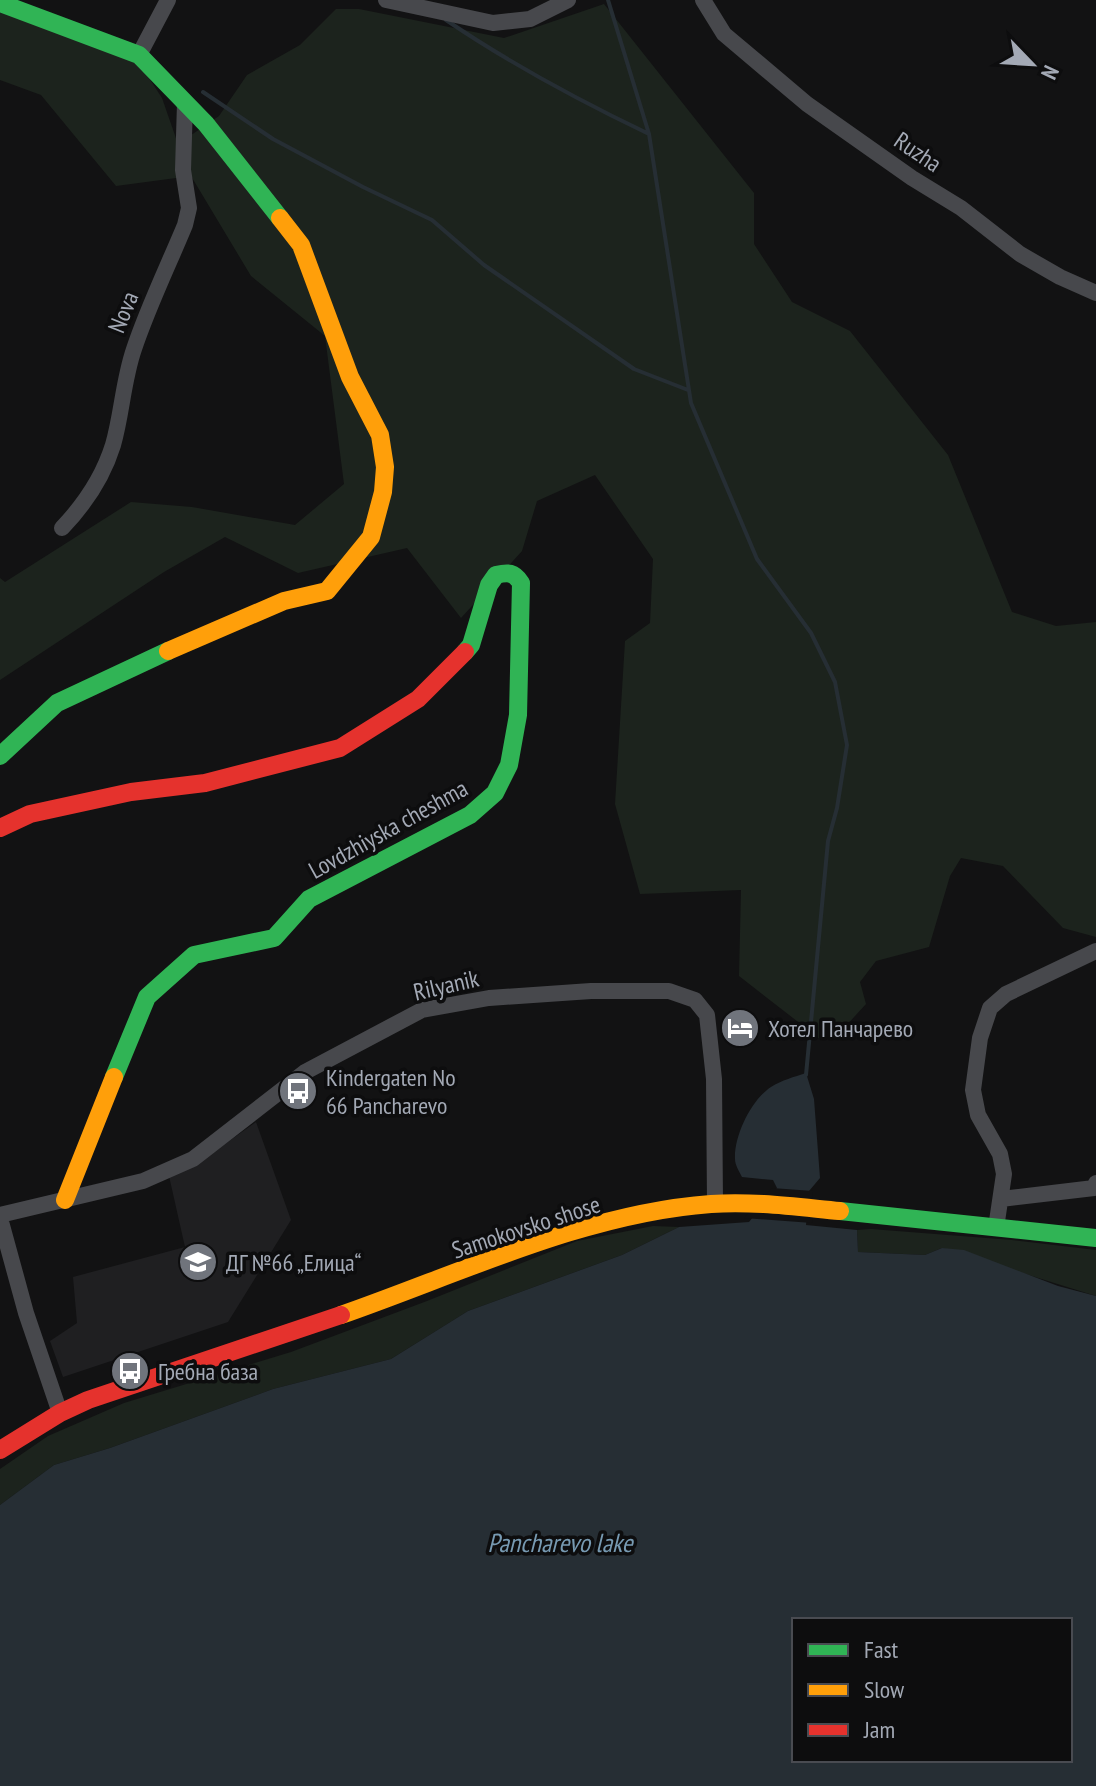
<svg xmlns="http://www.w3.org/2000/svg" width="1096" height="1786" viewBox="0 0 1096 1786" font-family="'PT Sans Narrow',sans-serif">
  <rect width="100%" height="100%" fill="#121213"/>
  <!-- built -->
  <path fill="#1f1f21" d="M256,1122l35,98 -63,102 -165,55 -13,-36 27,-18 -4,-46 112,-30 -16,-71 32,-15z"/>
  <!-- green -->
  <path fill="#1c231d" d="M604,4l150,189v51l38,58 58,29 98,124 64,157 44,14 40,-4v315l-33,-9 -60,-62 -42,-8 -11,18 -21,71 -53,14 -16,21 6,22 -22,24 -24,11 -81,-63 2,-86 -101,4 -25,-90 10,-163 25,-18 3,-64 -58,-84 -58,26 -15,50 -61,67 -54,-70 -109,25 -73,-36 -61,35 -164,108v-102l5,4 126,-80 61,5 103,18 49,-41 -19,-148 -74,-60 -60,-100 -75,10 -75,-91 -41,-15v-72l136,50 26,40 16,46 41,-28 28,-41 53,-30 36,-36h23l145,29z
    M653,1226l26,1 -57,28 -154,56 -77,48 -118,30 -163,59 -56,17 -54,40v-36l48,-33 76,-33 167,-51 136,-51 150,-60z
    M871,1229l141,11 84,10v46l-154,-48 -17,7 -67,-3 -1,-22z"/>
  <!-- water -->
  <path fill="#262e34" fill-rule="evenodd" d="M806,1073l8,26 6,79 -11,13 -3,34 51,5 1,22 67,3 17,-7 22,2 94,36 38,10v490h-1096v-281l54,-40 56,-17 163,-59 118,-30 77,-48 154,-56 57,-28 70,-5 28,-34 -4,-8 -31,-3c-3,-6 -7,-12 -7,-18 -1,-23 16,-59 36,-72 11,-7 23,-10 35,-14zM794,1620h276v140h-276z"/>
  <!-- pier -->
  <path fill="#121213" d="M772,1188l41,3 -1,32 -68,-5z"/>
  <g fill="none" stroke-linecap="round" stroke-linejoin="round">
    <!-- stream -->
    <path stroke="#262e34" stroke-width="4" d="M608,0l41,134 42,269 66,156 54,74 24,49 12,63 -10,63 -9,33 -22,234
      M446,20c65,44 132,80 203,114
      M203,92l70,47 90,48 69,33 52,45 150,104 54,21"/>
    <!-- street -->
    <path stroke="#47484c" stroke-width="16" d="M386,0l107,23 37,-4 38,-19
      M703,0l21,34 83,70 105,74 49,30 59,46 40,23 36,16
      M139,55l29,-55
      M62,528c23,-24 41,-51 51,-83 9,-31 10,-64 21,-96 14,-42 34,-83 51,-124l4,-17 -6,-38 2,-67
      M1001,1199l93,-11 2,-5
      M0,1215l143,-34 50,-22 112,-87 117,-62 67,-12 102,-7h78l26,9 12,15 7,64 1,125
      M0,1218l26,95 34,100
      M996,1228l8,-54 -4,-20 -22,-39 -5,-25 7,-52 10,-30 16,-14 90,-43"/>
    <!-- fast -->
    <path stroke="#30b455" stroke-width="18" d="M0,3l139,52 67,69 74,94
      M0,756l57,-53 111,-52
      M114,1077l33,-80 47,-42 80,-17 35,-39 161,-84 25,-22 14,-28 9,-50 3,-132c-7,-11 -13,-11 -25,-8l-7,10 -18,60 -6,7
      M840,1211l256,27"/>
    <!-- slow -->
    <path stroke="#ff9f0a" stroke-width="18" d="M168,651l116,-50 43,-10 44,-54 12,-45 2,-25 -5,-32 -30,-58 -49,-132 -21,-27
      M65,1200l49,-123
      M341,1315c118,-41 244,-102 370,-111 43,-3 86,3 129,7"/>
    <!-- jam -->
    <path stroke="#e5322d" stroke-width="18" d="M0,828l30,-14 101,-22 74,-9 135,-35 78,-49 47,-47
      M0,1450l60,-37 28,-13 253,-85"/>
  </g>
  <!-- icons -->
  <defs>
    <g id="hotel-disc" transform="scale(2)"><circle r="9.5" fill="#70747c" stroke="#0d0d0e"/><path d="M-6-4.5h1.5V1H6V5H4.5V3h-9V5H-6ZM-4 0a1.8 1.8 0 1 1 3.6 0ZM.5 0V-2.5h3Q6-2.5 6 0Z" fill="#fff"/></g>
    <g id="bus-disc" transform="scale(2)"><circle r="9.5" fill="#70747c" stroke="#0d0d0e"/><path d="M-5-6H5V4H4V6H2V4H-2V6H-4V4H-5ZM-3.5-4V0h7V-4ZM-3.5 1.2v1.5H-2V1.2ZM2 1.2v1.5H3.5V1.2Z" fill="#fff"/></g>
    <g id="school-disc" transform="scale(2)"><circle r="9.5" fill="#70747c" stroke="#0d0d0e"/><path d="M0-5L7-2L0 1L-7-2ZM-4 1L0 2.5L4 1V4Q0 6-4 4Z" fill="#fff"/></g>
  </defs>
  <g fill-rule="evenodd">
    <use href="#hotel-disc" x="740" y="1028"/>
    <use href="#bus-disc" x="298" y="1091"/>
    <use href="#school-disc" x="198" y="1262"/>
    <use href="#bus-disc" x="130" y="1371"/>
  </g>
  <g text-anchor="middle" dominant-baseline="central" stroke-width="7" stroke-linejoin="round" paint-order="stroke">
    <!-- street labels -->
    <g font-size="24" fill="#a3a9b5" stroke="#0d0d0e">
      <text transform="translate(918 152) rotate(34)">Ruzha</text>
      <text transform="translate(123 312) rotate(-68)">Nova</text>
      <text transform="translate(388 829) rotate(-29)">Lovdzhiyska cheshma</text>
      <text transform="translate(446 985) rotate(-13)">Rilyanik</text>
      <text transform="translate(526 1227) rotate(-18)">Samokovsko shose</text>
    </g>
    <!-- poi labels -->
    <g font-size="24" fill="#a3a9b5" stroke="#0d0d0e" text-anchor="start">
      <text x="768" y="1028">Хотел Панчарево</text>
      <text x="326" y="1077">Kindergaten No<tspan x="326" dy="28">66 Pancharevo</tspan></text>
      <text x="226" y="1262">ДГ №66 „Елица“</text>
      <text x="158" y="1371">Гребна база</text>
    </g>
    <!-- water labels -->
    <g font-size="26" font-style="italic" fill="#779ab2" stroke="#0d0d0e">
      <text x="560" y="1542">Pancharevo lake</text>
    </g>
  </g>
  <!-- legend -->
  <rect x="792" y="1618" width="280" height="144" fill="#0d0d0e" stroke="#494b51" stroke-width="2"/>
  <rect x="808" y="1644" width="40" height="12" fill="#30b455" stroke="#494b51" stroke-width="2"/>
  <text x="864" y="1658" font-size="24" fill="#a3a9b5">Fast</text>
  <rect x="808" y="1684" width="40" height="12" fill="#ff9f0a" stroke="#494b51" stroke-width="2"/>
  <text x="864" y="1698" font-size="24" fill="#a3a9b5">Slow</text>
  <rect x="808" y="1724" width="40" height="12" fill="#e5322d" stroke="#494b51" stroke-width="2"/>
  <text x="864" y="1738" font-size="24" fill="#a3a9b5">Jam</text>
  <!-- north arrow -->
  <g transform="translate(1032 64) rotate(115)" stroke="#0d0d0e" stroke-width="6" paint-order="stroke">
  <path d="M0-6L14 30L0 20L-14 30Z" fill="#a3a9b5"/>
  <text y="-12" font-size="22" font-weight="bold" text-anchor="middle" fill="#a3a9b5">N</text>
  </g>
</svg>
